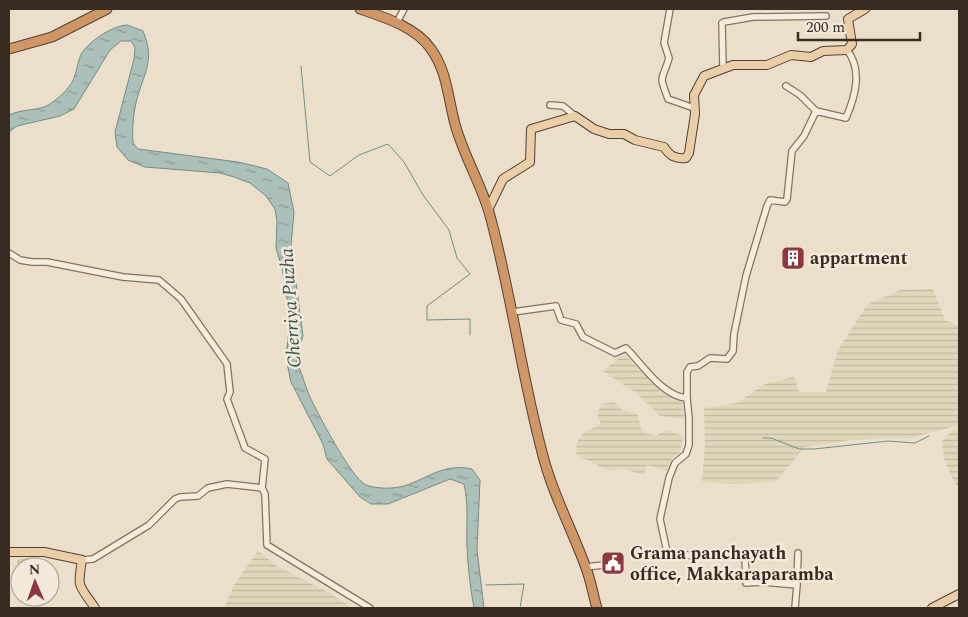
<svg xmlns="http://www.w3.org/2000/svg" width="968" height="617" viewBox="0 0 968 617" font-family="Spectral,serif">
  <defs>
    <pattern id="farmland-rules" width="6" height="5" patternUnits="userSpaceOnUse" patternTransform="scale(1.25)"><rect width="6" height="5" fill="#e0d6b9"/><path d="M0 2.5h6" fill="none" stroke="#c1b89f"/></pattern>
    <pattern id="grass-dots" width="8" height="8" patternUnits="userSpaceOnUse" patternTransform="scale(1.25)"><rect width="8" height="8" fill="#c7c89f"/><path d="M2 2h.1M6 6h.1" fill="none" stroke="#acac89" stroke-width="1.8" stroke-linecap="round"/></pattern>
    <pattern id="water-ripples" width="26" height="14" patternUnits="userSpaceOnUse" patternTransform="scale(1.25)"><rect width="26" height="14" fill="#abc0b8"/><path d="M2 4q2-2 4 0t4 0M15 11q2-2 4 0t4 0" fill="none" stroke="#8c9c95"/></pattern>
  </defs>
  <rect width="100%" height="100%" fill="#ebdecb"/>
  <!-- farmland -->
  <path fill="url(#farmland-rules)" d="M933,289l12,31 14,6v99l-49,13 -60,2 -45,7 -30,35 -42,2 -31,-2 3,-37 -1,-37 33,-5 28,-19 29,-7 5,15h27l12,-42 29,-45 33,-15z
    M624,354l37,38 21,10 2,17 -24,-3 -24,-23 -33,-22z
    M614,402l8,8 15,4 5,18 14,4 10,-6 17,6 -3,17 -8,5 -5,13 -20,-6 -3,10 -23,-7 -8,3 -12,-4 -25,-13 1,-12 7,-10 17,-8 -4,-12 6,-8z
    M959,429v57l-4,-2 -11,-25 -2,-18 11,-11z
    M258,551l19,15 54,28 22,14h-129l10,-23z"/>
  <!-- grass -->
  <path fill="url(#grass-dots)" d="M29,558l8,2v7h-17v6l-2,1 -1,-14z"/>
  <!-- water -->
  <path fill="url(#water-ripples)" stroke="#728e84" d="M127,25l16,6c13,31 0,42 -7,72 -3,13 -4,27 -3,40l5,6 100,13 29,7 21,14 6,29 -3,33 12,91 -7,21 1,6c5,10 8,22 12,32 8,17 42,83 57,90 10,4 27,4 38,1 25,-8 39,-23 68,-17l8,11 -3,70 7,58h-10c-4,-21 -6,-41 -7,-62 -1,-21 2,-41 -3,-62l-14,-5 -62,25h-17l-11,-7 -33,-38 -4,-15 -32,-62 -5,-24 4,-42 -8,-48 -6,-20 1,-27 -2,-12 -9,-13 -16,-13 -16,-6 -14,-4 -75,-6 -17,-7 -11,-13 -2,-15 19,-73 1,-12 -4,-6h-10l-11,9 -36,59 -14,7 -43,10 -8,6v-17c14,-7 32,-3 44,-13 8,-6 20,-17 22,-27 3,-8 3,-18 9,-25 10,-12 29,-24 43,-25z"/>
  <g fill="none" stroke-linecap="round" stroke-linejoin="round">
    <!-- stream -->
    <path stroke="#728e84" stroke-width="1" d="M301,66l9,96 20,14 29,-21 29,-11 16,18 19,33 26,35 8,28 13,16 -43,32v14l43,-1v16
      M763,438h8l28,11h15l74,-8 27,2 14,-7
      M486,585l38,-1 -4,24"/>
    <!-- minor casing -->
    <g stroke="#867161" stroke-width="8">
      <path id="minor" d="M670,9l-6,34 5,15c-7,25 -11,14 -1,41l26,9
        M396,24l8,-15
        M723,68l-1,-45 2,-1 29,-5 73,-1
        M786,86l14,9 16,16
        M550,105l13,1 12,10
        M9,253l11,7 12,2h15l76,15 36,3 22,19 46,65 3,28 -3,7 18,49 20,11 -3,29
        M513,312l43,-6 5,14 15,4 7,13 32,16 11,-5c16,16 37,49 61,50l2,20v27l-3,9 -11,9 -6,15 -9,41 7,33 27,4 42,-2 9,2 1,27 15,-1 36,3 -2,23
        M687,398v-26l3,-5 8,-1 12,-8 17,1 6,-8 1,-17 12,-58 21,-70 3,-6 15,2 2,-3 5,-48 12,-15 12,-25 30,7c9,-21 17,-48 1,-68
        M82,560l11,-1 56,-34 26,-26 5,-2 18,-1 10,-8 19,-4 35,4 3,6 2,51 103,63
        M586,567l26,-3
        M797,585l1,-32"/>
    </g>
    <!-- major casing -->
    <g stroke="#554034" stroke-width="10">
      <path id="major" d="M488,210l15,-31 27,-17 1,-33 44,-13 19,13 15,5h15l11,6 29,7c6,9 11,12 22,11l3,-5 6,-39 -1,-19 10,-19 29,-11h34l24,-10 20,2 12,-6 24,-1 5,-6 -4,-25 17,-10
        M9,552h35l38,8c-5,30 -3,24 13,48
        M932,608l27,-14"/>
    </g>
    <!-- highway casing -->
    <g stroke="#554034" stroke-width="11">
      <path id="highway" d="M360,9c24,8 56,18 71,40 16,22 17,49 24,75 8,30 25,58 34,88 22,79 32,161 53,240 10,41 30,77 44,116 5,13 7,27 11,40
        M9,49l43,-12 55,-28"/>
    </g>
    <!-- minor -->
    <use href="#minor" stroke="#f6ecde" stroke-width="5.5"/>
    <!-- major -->
    <use href="#major" stroke="#e9cea8" stroke-width="8"/>
    <!-- highway -->
    <use href="#highway" stroke="#d09766" stroke-width="9"/>
  </g>
  <!-- icons -->
  <defs>
    <g id="building-square" transform="scale(1.25)"><rect x="-9" y="-9" width="18" height="18" rx="4" fill="#8f3740" stroke="#f3e9da"/><path d="M-4-6H4V6H1V3H-1V6H-4ZM-2.5-4.3h1.7v1.8h-1.7ZM.8-4.3h1.7v1.8H.8ZM-2.5-1h1.7V.8h-1.7ZM.8-1h1.7V.8H.8Z" fill="#fff"/></g>
    <g id="civic-square" transform="scale(1.25)"><rect x="-9" y="-9" width="18" height="18" rx="4" fill="#8f3740" stroke="#f3e9da"/><path d="M-.6-6.5H3V-4.5H.6V-3L4-1V1h2V6H-6V1h2V-1L-.6-3ZM-1.2 2.5V6h2.4V2.5Z" fill="#fff"/></g>
  </defs>
  <g fill-rule="evenodd">
    <use href="#building-square" x="793" y="258"/>
    <use href="#civic-square" x="613" y="563"/>
  </g>
  <g text-anchor="middle" dominant-baseline="central" stroke-width="5" stroke-linejoin="round" paint-order="stroke">
    <!-- poi labels -->
    <g font-size="18" font-weight="bold" fill="#382b22" stroke="#f3e9da" text-anchor="start">
      <text x="810" y="258">appartment</text>
      <text x="630" y="553">Grama panchayath<tspan x="630" dy="21">office, Makkaraparamba</tspan></text>
    </g>
    <!-- water labels -->
    <g font-size="19" font-style="italic" fill="#335651" stroke="#f3e9da">
      <text transform="translate(291 308) rotate(-94)">Cherriya Puzha</text>
    </g>
  </g>
  <!-- border -->
  <rect width="968" height="617" fill="none" stroke="#382b22" stroke-width="20"/>
  <!-- north arrow -->
  <g transform="translate(35 582) rotate(358)"><circle r="24" fill="#f3e9da" stroke="#a89d90"/>
  <path d="M0-4L9 19L0 12L-9 19Z" fill="#8f3740"/>
  <text y="-8" font-size="14" font-weight="bold" text-anchor="middle" fill="#382b22">N</text>
  </g>
  <!-- scale -->
  <path d="M798 32v8h122v-8" fill="none" stroke="#382b22" stroke-width="2.5"/>
  <text x="806" y="32" font-size="15" fill="#382b22" stroke="#f3e9da" stroke-width="4" paint-order="stroke">200 m</text>
</svg>
